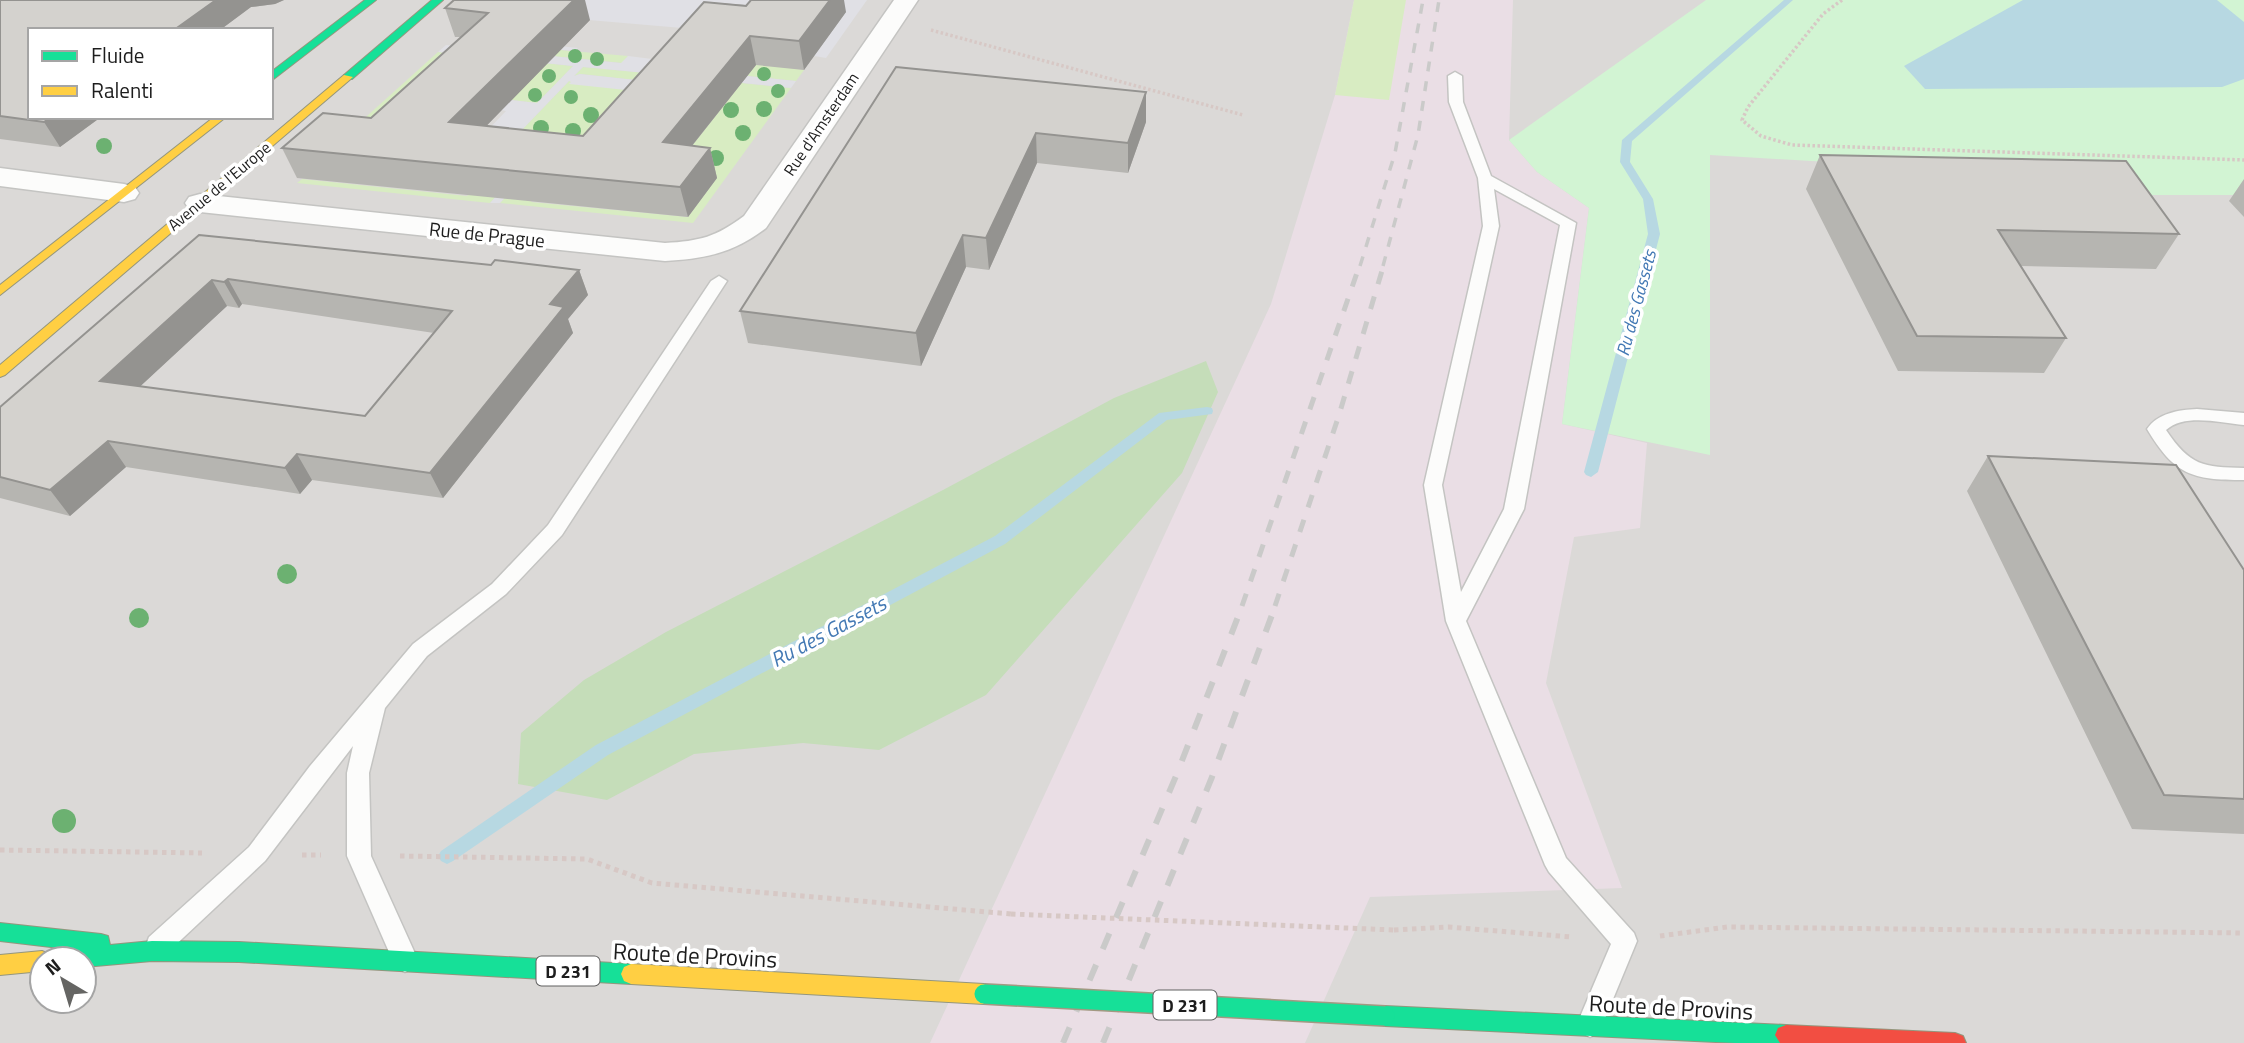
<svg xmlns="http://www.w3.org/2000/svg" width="2244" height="1043" viewBox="0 0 2244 1043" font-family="'Titillium Web',sans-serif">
  <rect width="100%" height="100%" fill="#eceae6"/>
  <!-- residential -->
  <path fill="#dbd9d7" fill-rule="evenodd" d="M0,0h2244v1043h-2244zM30,30h241v87h-241zM42,959h42v42h-42z"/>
  <!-- industrial -->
  <path fill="#eadee5" d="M1354,0h159l-4,140 28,32 52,36 -27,216 85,19 -7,85 -66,9 -28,146 76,205 -252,9 -65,146h-375l341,-739 64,-209z"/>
  <!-- grass -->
  <path fill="#d8ecc2" d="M1354,0h52l-17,100 -54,-5z
    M538,48l90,8 -6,7 -91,-9z
    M438,52l135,14 -36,37 -26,-3 -174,43z
    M731,59l73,11 -8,11 -77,-8z
    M583,67l64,6 -12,7 -55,-6 -6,2z
    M656,74l135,14 -98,135 -193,-20 45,-49 17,11 -31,37 157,15 28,-39 -65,-8z
    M569,81l57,9 -40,53 -69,-8z
    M538,150l-48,53 -193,-20 5,-4 165,17 37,-39z"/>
  <!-- forest -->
  <path fill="#c5ddb9" d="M1206,361l12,31 -36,81 -196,222 -107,55 -76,-7 -109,11 -87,46 -89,-16 3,-51 63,-53 82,-48 277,-142 171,-92z"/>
  <!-- park -->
  <path fill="#d2f4d3" d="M1706,0h538v195h-138l-41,-19 -355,-21v300l-148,-31 27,-216 -52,-36 -28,-32z"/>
  <!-- plaza -->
  <path fill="#e0e0e5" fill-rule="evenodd" d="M570,0h297l-41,58 -12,-2 -62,-22 -198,-17z
    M519,42l59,6 -3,3 -37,-3 -6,6 89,9 7,-7 40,5 52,12 76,8 -5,7 -135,-14 -60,70 -51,10 -45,49h-10l47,-52 -54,-16 23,-24 -5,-1 10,-10 26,3 36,-37 -135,-14 8,-7 63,7zM583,67l63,6 -10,7 -56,-6 -6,2zM569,81l2,1 -2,2 57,6 -40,53 -68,-9z"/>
  <!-- water -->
  <path fill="#b7d8e2" d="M2023,0h194l27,22v57l-22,8 -297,2 -21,-23z"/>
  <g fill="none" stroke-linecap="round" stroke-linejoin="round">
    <!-- stream -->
    <path fill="#b7d8e2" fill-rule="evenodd" d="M1784,0h9l-161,141 -2,21 23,37 7,35 -62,238 -7,5 -5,-2 -2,-3 64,-238 -5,-35 -23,-37 2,-22z
      M1207,407l5,1 1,3 -1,3 -45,6 -162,124 -397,211 -155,106 -6,3 -6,-3 -3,-5 3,-5 155,-106 399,-209 164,-123z"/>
    <!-- lane casing -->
    <g stroke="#c4c4c2" stroke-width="3">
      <path id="lane" d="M1455,72l7,4 1,26 28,74 85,47 -52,286 -58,112 100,237 68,75 3,8 -38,92 -9,4 -9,-4 -4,-9 34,-80 -62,-72 -4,-7 -99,-244 -22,-136 59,-259 -5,-48 -29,-76 -1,-26zM1494,189l66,36 -56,284 -43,83 -19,-107 57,-259z
        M719,276l8,5 -165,254 -56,59 -79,62 -42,52 -16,65 2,83 47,104 -4,8 -9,4 -9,-4 -49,-112v-83l6,-27 -88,115 -98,92 -9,4 -9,-4 -3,-8 3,-8 100,-90 61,-81 103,-122 79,-60 56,-59 163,-244z
        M2197,409l47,4v12c-23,-2 -59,-12 -78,5 24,36 37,37 78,38v12c-53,0 -69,-5 -97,-51 11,-16 31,-19 50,-20z"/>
    </g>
    <!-- street casing -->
    <g stroke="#c4c4c2" stroke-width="3">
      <path id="street" d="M894,0h24l-152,228c-32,25 -62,31 -101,33l-465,-49 -11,-3 -4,-6 4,-6 11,-3 465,49c35,-2 51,-6 79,-27z
        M0,168l124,16 11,3 4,6 -4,6 -11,3 -124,-16z"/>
    </g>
    <!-- fast casing -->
    <g stroke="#94967d" stroke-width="2">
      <path id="fast" d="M365,0h11l-105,81v-9z
        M432,0h11l-91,79h-8v-4z
        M0,923l101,11 7,2 2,9 42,-4 87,1 392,22 7,3 3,7 -3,7 -7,3 -392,-22 -87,-1 -68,6v-8h-32l3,-7 13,-3 -68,-8z
        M1385,1006l401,19 8,3 3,7 -5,8h-56l-351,-17 -7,-3 -4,-7 4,-7z"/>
    </g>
    <!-- slow casing -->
    <g stroke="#94967d" stroke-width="2">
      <path id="slow" d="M344,75l9,2 -348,298 -5,2v-12z
        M214,117h12l-226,178v-10z
        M42,951l7,3 2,5h-9v12l-42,4v-20z
        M631,964l353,20 7,3 3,7 -3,7 -7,3 -353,-20 -7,-3 -3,-7 3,-7z"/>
    </g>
    <!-- jam casing -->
    <g stroke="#94967d" stroke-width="2">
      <path id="jam" d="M1786,1025l169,8 8,3 3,7h-186l-5,-8 3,-7z"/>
    </g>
    <!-- path-far1 -->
    <path stroke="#d7c8c5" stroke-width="3.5" stroke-dasharray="2.5 2.5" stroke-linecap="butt" d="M1842,0l-19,14 -75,93 -6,13 19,16 31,9 452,15
      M931,30l312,85"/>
    <!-- path -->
    <path stroke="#d7c8c5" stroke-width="5" stroke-dasharray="4.5 4.5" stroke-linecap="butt" d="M0,850l202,3
      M302,855h19
      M400,856l187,3 65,24 359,31
      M1394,930l54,-3 124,10
      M1660,936l67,-9 517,6"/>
    <!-- lane -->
    <use href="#lane" fill="#fcfcfb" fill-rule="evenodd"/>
    <!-- street -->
    <use href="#street" fill="#fcfcfb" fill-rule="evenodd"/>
    <!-- fast -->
    <use href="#fast" fill="#16e098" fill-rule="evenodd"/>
    <!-- slow -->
    <use href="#slow" fill="#ffcf43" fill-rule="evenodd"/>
    <!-- jam -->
    <use href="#jam" fill="#f24e42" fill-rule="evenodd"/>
    <!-- rail-far2 -->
    <path stroke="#cacac9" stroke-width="3.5" stroke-dasharray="10 10" stroke-linecap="butt" d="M1360,266l35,-113 28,-153
      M1383,266l35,-131 21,-135"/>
    <!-- rail-far1 -->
    <path stroke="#cacac9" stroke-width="5" stroke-dasharray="13 13" stroke-linecap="butt" d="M1242,606l118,-342
      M1275,606l64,-191 45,-151"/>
    <!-- rail -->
    <path stroke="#cacac9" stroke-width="6" stroke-dasharray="17 17" stroke-linecap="butt" d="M1063,1043l113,-267 67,-172
      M1103,1043l109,-266 64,-173"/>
    <!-- fast-bridge casing -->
    <g stroke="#a29982" stroke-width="22" stroke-linecap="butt">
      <path id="fast-bridge" d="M984,994l401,22"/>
    </g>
    <!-- path-bridge -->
    <path stroke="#d7c8c5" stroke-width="5" stroke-dasharray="4.5 4.5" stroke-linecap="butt" d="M1011,914l383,16"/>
    <!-- fast-bridge -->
    <use href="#fast-bridge" stroke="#16e098" stroke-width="19"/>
  </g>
  <!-- trees -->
  <g fill="#6cb171">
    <circle cx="575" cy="56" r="7"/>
    <circle cx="597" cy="59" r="7"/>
    <circle cx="764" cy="74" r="7"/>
    <circle cx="549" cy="76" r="7"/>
    <circle cx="778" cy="91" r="7"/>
    <circle cx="535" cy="95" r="7"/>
    <circle cx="571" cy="97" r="7"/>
    <circle cx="764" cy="109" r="8"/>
    <circle cx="731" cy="110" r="8"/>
    <circle cx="591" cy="115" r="8"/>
    <circle cx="541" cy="128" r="8"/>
    <circle cx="573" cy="131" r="8"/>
    <circle cx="743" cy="133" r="8"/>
    <circle cx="104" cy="146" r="8"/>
    <circle cx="716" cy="158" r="8"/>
    <circle cx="287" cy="574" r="10"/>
    <circle cx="139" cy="618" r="10"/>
    <circle cx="64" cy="821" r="12"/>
  </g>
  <!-- wall -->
  <path fill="#b6b5b1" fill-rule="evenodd" d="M0,0h284l-9,4 -24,3 -31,23h-190v87h71l-41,30 -60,-8z
    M704,2l142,10 -42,58 -48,-5 -64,81 18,2 7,30 -29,39 -391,-39 -15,-30 89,-30 90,-81h-6l-10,-29 145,12 -104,106 97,10z
    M896,67l250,25v30l-18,51 -91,-10 -48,107 -23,-3 -45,99 -173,-23 -8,-32z
    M1820,155l359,79 -23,35 -136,-3 46,72 -22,35 -146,-2 -92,-182z
    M2244,179v38l-15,-16z
    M199,235l292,30 88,5 9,25 -20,24 5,14 -130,165 -131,-18 -12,14 -174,-27 -56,49 -70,-18v-91zM242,304l192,29 -69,83 -225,-30 87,-80 12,2z
    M1988,456l256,114v264l-112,-5 -165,-338z"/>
  <!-- shaded-wall -->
  <path fill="#949390" d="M216,0h68l-9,4 -24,3 -31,23h-46z
    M574,0h11l5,20 -129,132 -12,-30z
    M830,0h14l2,12 -42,58 -5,-29z
    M750,36l6,29 -85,107 -8,-30z
    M1146,92v30l-18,51v-30z
    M51,117h50l-41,30 -16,-25z
    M1036,133l1,30 -48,107 -3,-32z
    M710,148l7,30 -29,39 -8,-30z
    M963,235l3,32 -45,99 -5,-33z
    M579,270l9,25 -20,24 5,14 -130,165 -13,-25 120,-169z
    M228,279l14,25 -3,4 -15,-26z
    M212,280l15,26 -109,101 -18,-26z
    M108,441l18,26 -56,49 -20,-26z
    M297,454l15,26 -12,14 -15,-26z"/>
  <!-- building -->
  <path fill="#d4d2ce" stroke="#949390" stroke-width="2" fill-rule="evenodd" d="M0,0h216l-42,30h-144v87h21l-7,5 -44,-6z
    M454,0h120l-125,122 134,14 121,-134 42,4 5,-6h79l-31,41 -49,-5 -87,106 47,6 -30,39 -398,-39 41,-35 48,5 117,-105 -43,-5z
    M896,67l250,25 -18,51 -92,-10 -50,105 -23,-3 -47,98 -176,-22z
    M1820,155l306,6 53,73 -181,-4 68,108 -149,-2z
    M199,235l292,30 4,-5 84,10 -29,34 14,3 -134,166 -133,-19 -12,14 -177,-27 -58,49 -50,-13v-70zM228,279l224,32 -87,105 -265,-35 112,-101 12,2z
    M1988,456l188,9 68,105v229l-80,-4z"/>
  <g text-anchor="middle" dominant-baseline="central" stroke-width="7" stroke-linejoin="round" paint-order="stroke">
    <!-- far-street labels -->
    <g font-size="16" fill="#1d1d1d" stroke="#fff">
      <text transform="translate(821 124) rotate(-56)">Rue d'Amsterdam</text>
      <text transform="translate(219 186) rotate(-40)">Avenue de l'Europe</text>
    </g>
    <!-- far-water labels -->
    <g font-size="18" font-style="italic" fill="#4379b4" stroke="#fff">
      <text transform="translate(1636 303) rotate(-75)">Ru des Gassets</text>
    </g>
    <!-- shield labels -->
    <g fill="#fff" stroke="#616161" stroke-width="2">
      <rect x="536.5" y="956.5" width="63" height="29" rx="5"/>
      <rect x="1153.5" y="990.5" width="63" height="29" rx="5"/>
    </g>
    <g font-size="18" font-weight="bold" fill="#1d1d1d">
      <text x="568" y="971">D 231</text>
      <text x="1185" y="1005">D 231</text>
    </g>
    <!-- street labels -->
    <g font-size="19" fill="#1d1d1d" stroke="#fff">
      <text transform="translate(487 234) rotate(6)">Rue de Prague</text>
    </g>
    <!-- water labels -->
    <g font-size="21" font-style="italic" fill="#4379b4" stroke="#fff">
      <text transform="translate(828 631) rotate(-28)">Ru des Gassets</text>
    </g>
    <!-- near-street labels -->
    <g font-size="23" fill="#1d1d1d" stroke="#fff">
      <text transform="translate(695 955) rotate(3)">Route de Provins</text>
      <text transform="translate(1671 1007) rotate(3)">Route de Provins</text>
    </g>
  </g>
  <!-- legend -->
  <rect x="28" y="28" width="245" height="91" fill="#ffffff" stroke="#a5a5a5" stroke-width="2"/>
  <rect x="42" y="51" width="35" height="10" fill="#16e098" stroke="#a5a5a5" stroke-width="2"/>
  <text x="91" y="63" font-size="21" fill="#1d1d1d">Fluide</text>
  <rect x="42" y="86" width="35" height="10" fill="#ffcf43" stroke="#a5a5a5" stroke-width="2"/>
  <text x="91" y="98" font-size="21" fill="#1d1d1d">Ralenti</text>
  <!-- north arrow -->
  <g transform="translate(63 980) rotate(322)"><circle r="33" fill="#ffffff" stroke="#a5a5a5" stroke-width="2"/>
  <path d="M0-5L12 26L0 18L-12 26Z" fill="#656563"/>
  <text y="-10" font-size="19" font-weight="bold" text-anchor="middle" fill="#1d1d1d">N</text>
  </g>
</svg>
